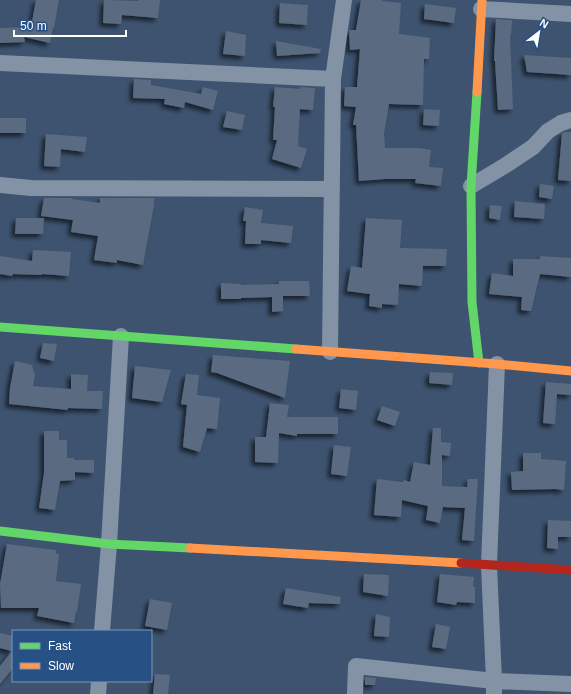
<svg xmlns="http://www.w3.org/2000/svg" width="571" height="694" viewBox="0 0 571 694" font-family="Arial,sans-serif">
  <defs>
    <filter id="shadow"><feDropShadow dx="-3.5" dy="3.5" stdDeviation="2" flood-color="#0009"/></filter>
  </defs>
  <rect width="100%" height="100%" fill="#3d536f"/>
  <!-- building -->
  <path fill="#5a6b81" filter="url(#shadow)" d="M36,0h23l-5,28h-1l-3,15 -26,-6 1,5 -25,1v-15l31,-1z
    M104,0l34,1v-1h22l-2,18 -36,-3 -1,9 -18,-1z
    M361,0h21v1l19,2 -2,31 31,4 -1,21h-5l-1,46 -34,-1 -5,29 1,15h34l12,2 -2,17 14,1 -2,18 -26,-3 1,-4h-31l-26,2 -3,-56h-3l3,-18 -12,-1 1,-19h12l3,-38 -10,1 -1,-19v-1h7z
    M280,3l28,2 -1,20 -28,-2z
    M425,4l31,4 -2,15 -30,-4z
    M496,19l16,1 -1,15 -1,1 3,73 -15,1 -3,-49h-1z
    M226,31l20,4 -1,21 -22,-2z
    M276,41l45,8 -1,4 -43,3z
    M524,55l47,3v17l-44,-3z
    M134,79l17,1v5l50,9 2,-7 15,4 -5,19 -28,-8 -1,6 -20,-4 1,-5 -32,-1z
    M275,87l25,2v-2l15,1 -2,22 -13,-1 -2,37 9,3 -6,19 -29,-9 5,-19h-4l2,-33h-2z
    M424,109l16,1 -1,16 -16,-1z
    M227,111l18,4 -3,15 -19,-3z
    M0,118h26v15h-26z
    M565,132h6v49l-13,-1 4,-47z
    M46,134l41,3 -2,15 -24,-3 -1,18 -16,-1z
    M540,184l14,2 -2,13 -13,-2z
    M44,198h28v1l28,4v-5h54v7l-11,60 -26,-5v3l-23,-3 4,-24 -27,-4 2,-12 -32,-4z
    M515,201l30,3 -1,15 -30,-2z
    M490,205l12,1 -2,14 -11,-2z
    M245,207l18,3 -2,13 32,3 -2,17 -30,-3v4h-16l1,-23h-3z
    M16,218h28l-1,16h-28z
    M366,218l36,2 -2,28 47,1 -1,17h-23l-1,20 -23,-2 -1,21 -16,-1v4l-13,-2 1,-12 -23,-3 4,-25 11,2z
    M33,250l38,2 -2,24 -27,-2v1l-29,-1 -1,2 -12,-2v-18l32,5z
    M540,256l31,2v19l-31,-3 -9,37 -10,-1 1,-13 -33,-3 3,-21 21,3v-17h27z
    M279,281h30l1,15h-27v15l-11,1v-15l-31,1v1h-20v-16l20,1v1l38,-1z
    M43,343l14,1 -3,17 -14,-3z
    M213,355l77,6 -5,37 -68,-25 -6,-1z
    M15,361l17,4 3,10 -2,11 38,3v-15l17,1 -1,16h16l-1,18 -34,-1v2l-59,-6 1,-16z
    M135,366l36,4 -9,32 -30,-4z
    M430,372l23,1 -1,12 -23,-2z
    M186,374l13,1 -2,20 23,3 -3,31 -10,-1 -7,24 -17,-5 4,-42 -6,-1z
    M546,382l25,2v11l-14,-1 -2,30 -12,-1z
    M341,389l17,2 -2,19 -17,-2z
    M270,403l19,2 -2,12h51v17h-41v2l-18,-3 -1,30 -23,-1v-25h11z
    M382,406l18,6 -5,14 -18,-6z
    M433,428h8v14l10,1 -1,13 -8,-1v31l25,1 1,-8h10l-4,62 -12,-1 3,-32 -22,-1 -3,16 -14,-3 2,-14 -26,-6 -1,17 -27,-2 3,-36 26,3 1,-2 6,2 4,-20 16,3z
    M44,431h15v9h8v18h7v2h20v13l-19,-1v8l-15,1 -5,29 -16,-2 5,-35z
    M334,445l17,2 -4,29 -16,-2z
    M523,453h18v6l25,2 -2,29 -9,-1 -43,1 -1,-18 12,-1z
    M548,520l23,1v16h-13v12l-11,-1z
    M7,544l49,6v4h3l-3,27 25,3 -4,28h-1l-2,11 -37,-7 2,-8h-38l-1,-24z
    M364,574l25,1 -1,21 -25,-4z
    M440,574l34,3 -1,10h2v16l-18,-1 -1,3 -19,-3z
    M286,588l55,9 -1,7 -31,-1 -1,5 -25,-4z
    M150,599l22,4 -5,27 -22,-4z
    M376,614l14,3 -1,20 -15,-1z
    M436,624l14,3 -4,22 -14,-2z
    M0,633l13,3v32l-13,16v-18l12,-15 -12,-3z
    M155,674l15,1 -2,19h-15z
    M365,677l11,1 -1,7h-10z"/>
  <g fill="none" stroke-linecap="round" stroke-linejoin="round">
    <!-- street -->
    <path stroke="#8393a5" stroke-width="16" d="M481,9l90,5
      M0,63l333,16
      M0,185l31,3 301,1
      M471,186l35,-21 27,-18 15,-16 13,-8 10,-3
      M330,352l3,-273 11,-79
      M102,631l7,-87 12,-208
      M98,694l1,-13
      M355,694l1,-28 138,15 77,3
      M494,694v-13l-5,-116 8,-201"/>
    <!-- fast -->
    <path stroke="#63d668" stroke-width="9" d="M477,92l-6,94 1,116 7,61
      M0,327l296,22
      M0,531l109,13 81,4"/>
    <!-- slow -->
    <path stroke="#ff974d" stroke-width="9" d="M477,92l5,-92
      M296,349l201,15 74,7
      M190,548l271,15"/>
    <!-- jam -->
    <path stroke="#b3261e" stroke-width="9" d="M461,563l110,7"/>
  </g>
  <!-- legend -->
  <rect x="12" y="630" width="140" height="52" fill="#275085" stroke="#7d96b6"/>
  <rect x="20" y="643" width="20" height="6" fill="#63d668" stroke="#7d96b6"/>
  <text x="48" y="650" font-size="12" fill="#ffffff">Fast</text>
  <rect x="20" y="663" width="20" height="6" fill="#ff974d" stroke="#7d96b6"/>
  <text x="48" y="670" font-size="12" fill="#ffffff">Slow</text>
  <!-- north arrow -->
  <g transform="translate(539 32) rotate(31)" stroke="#275085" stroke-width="3" paint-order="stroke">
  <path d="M0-3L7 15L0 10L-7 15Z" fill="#ffffff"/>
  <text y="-6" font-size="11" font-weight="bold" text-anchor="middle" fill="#ffffff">N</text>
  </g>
  <!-- scale -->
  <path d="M14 30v6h112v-6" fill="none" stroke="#ffffff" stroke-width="2"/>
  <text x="20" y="30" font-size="12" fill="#ffffff" stroke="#275085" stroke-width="3" paint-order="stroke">50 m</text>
</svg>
